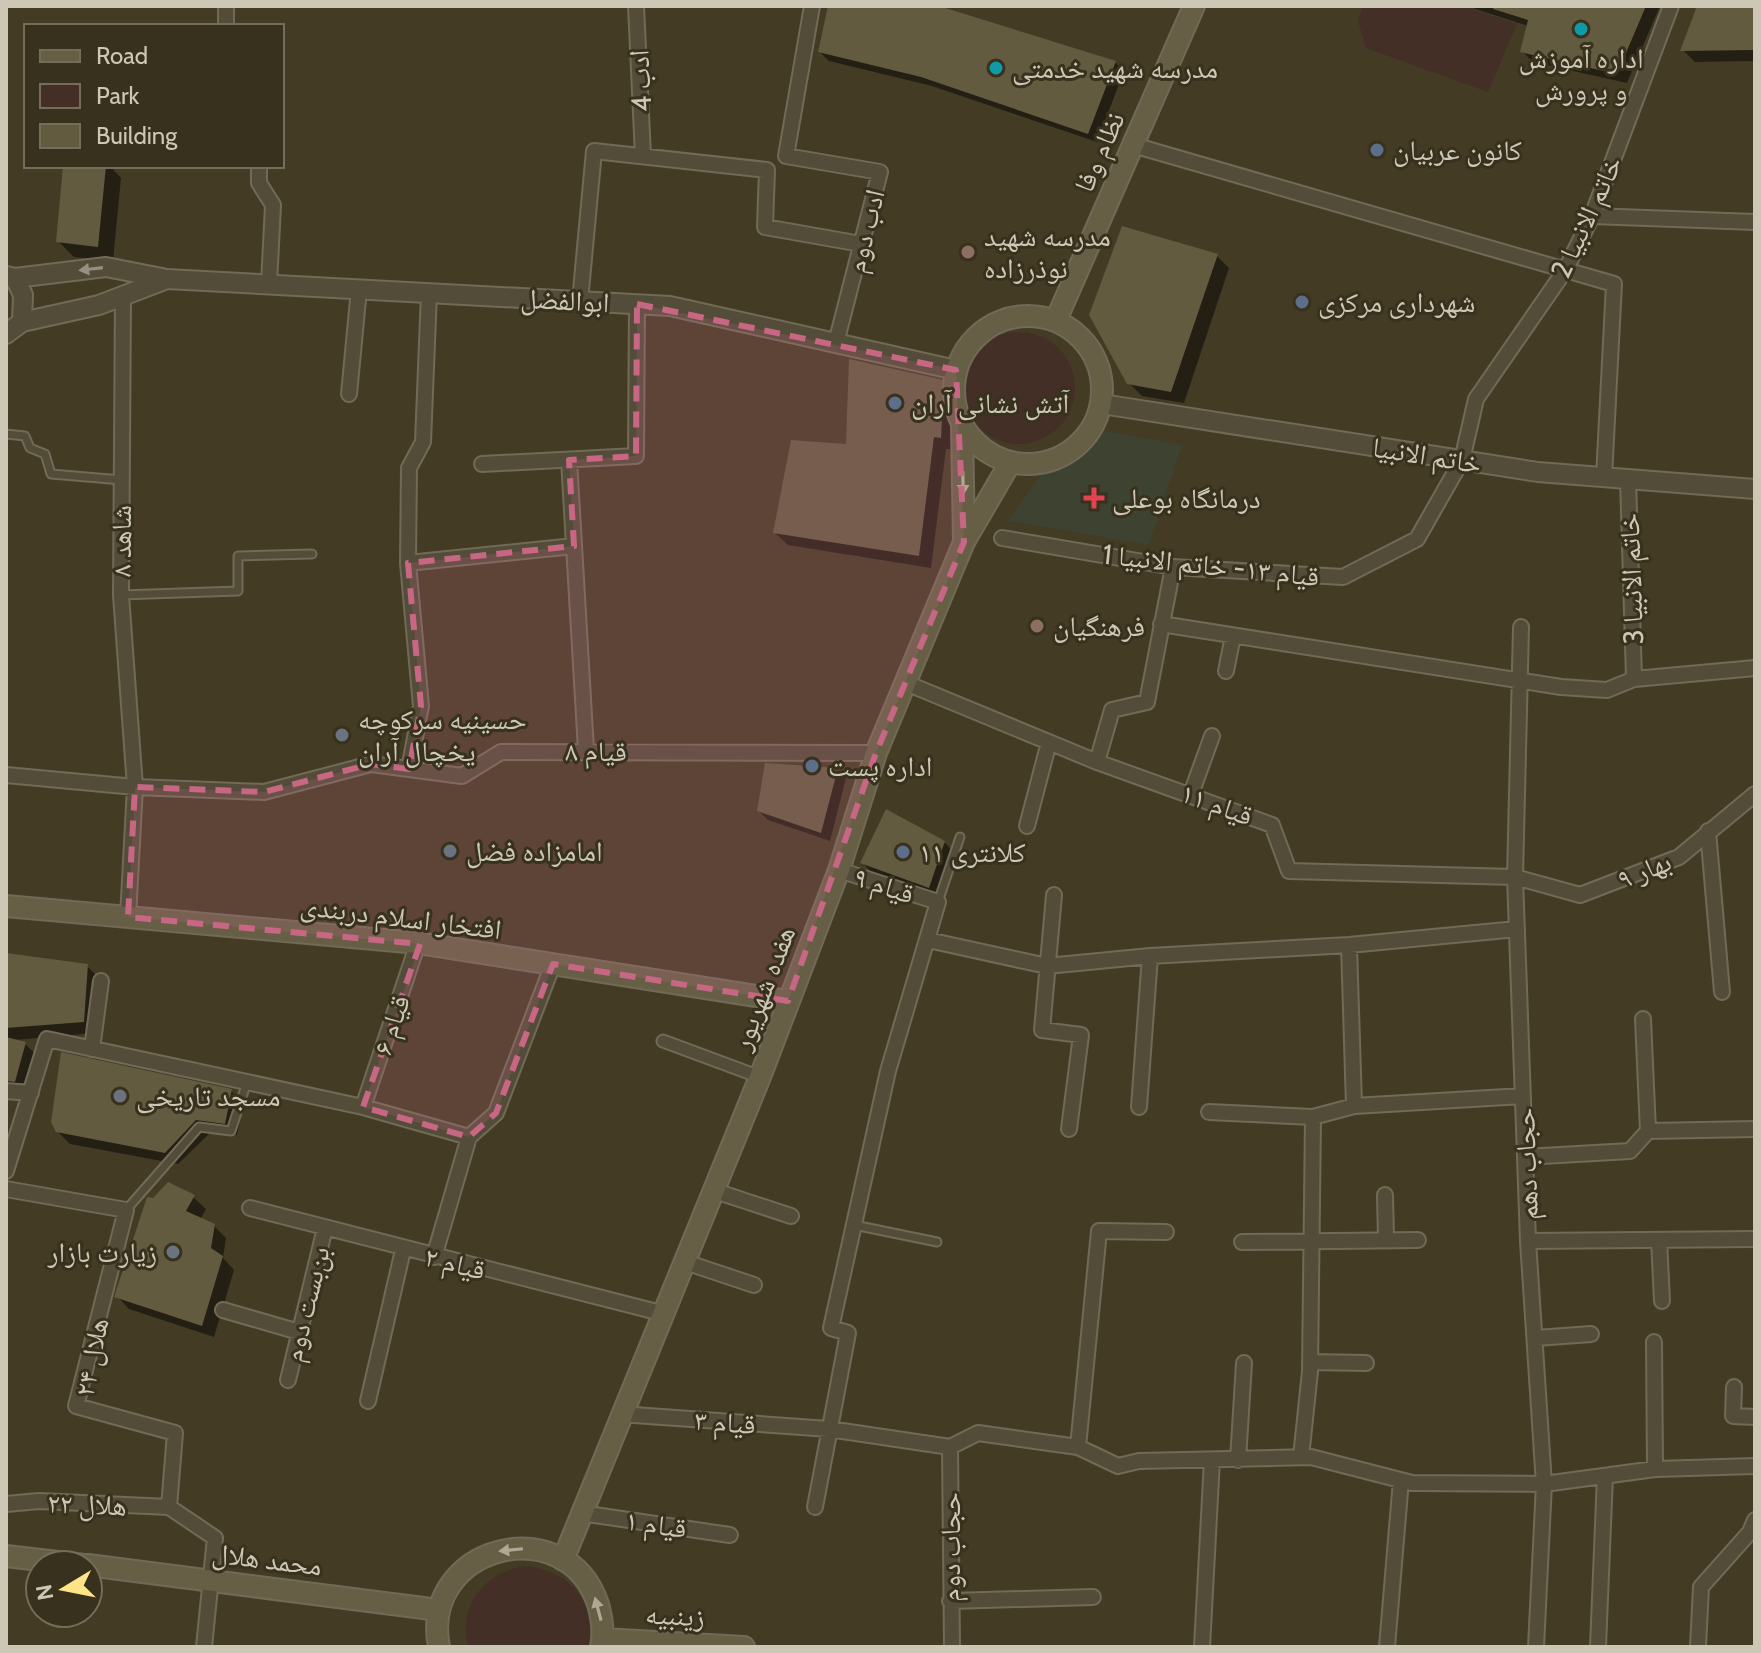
<svg xmlns="http://www.w3.org/2000/svg" width="1761" height="1653" viewBox="0 0 1761 1653" font-family="Cabin,'Noto Naskh Arabic',sans-serif">
  <rect width="100%" height="100%" fill="#433b24"/>
  <!-- medical -->
  <path fill="#3e4331" d="M1105,431l77,14 -33,100 -141,-24 33,-46z"/>
  <!-- green -->
  <path fill="#442f26" d="M1363,6h100l54,18 -29,68 -122,-44 -8,-27z
    M963 388a56 56 0 1 1 112 0a56 56 0 1 1-112 0Z
    M523,1566c45,3 75,35 65,81h-120c-10,-42 15,-72 55,-81z"/>
  <!-- shadow -->
  <path fill="#0007" d="M830,6h102l183,56 9,9 -27,71 -165,-56 -103,-25 -9,-9z
    M1466,6h194l-33,77 -94,-21 -11,-11 6,-25z
    M1699,6h56v55l-60,1 -12,-12z
    M65,166h45l11,12 -8,83 -39,-4 -16,-16z
    M1217,256l12,12 -45,135 -42,-7 -13,-13z
    M943,381l12,13 -3,55h-6l-15,119 -143,-23 -13,-12 73,-87z
    M837,770l9,8 -16,63 -62,-21 -9,-9z
    M944,842l9,9 -15,45 -67,-24 -8,-9z
    M6,955l81,11 13,13 -5,54 -80,7 10,4 13,12 -10,33 -22,-2z
    M231,1091l13,12 -7,32 -26,-3 -33,32 -108,-20 -13,-13z
    M193,1197l13,12 -6,11 14,6 12,12 -3,20 11,12 -20,67 -85,-28 -12,-13z"/>
  <!-- building -->
  <path fill="#625b40" d="M828,6h111l177,55 -28,73 -167,-57 -103,-25z
    M1494,6h152l-29,68 -97,-22 8,-32 -35,-11z
    M1697,6h56v44l-73,1z
    M63,166h43l-8,81 -42,-5z
    M1122,226l96,28 -47,138 -44,-8 -38,-69z
    M849,359l95,21 -3,58 -7,-1 -15,119 -146,-23 18,-93 55,4z
    M765,763l73,5 -17,65 -64,-22z
    M886,809l59,32 -16,47 -69,-25z
    M6,953l82,11 -4,58 -78,6z
    M6,1037l20,5 -11,40 -9,-1z
    M61,1052l171,37 -7,35 -29,-4 -31,33 -109,-21 -5,-10z
    M168,1182l27,13 -9,16 29,13 -4,24 12,8 -21,70 -88,-29 33,-100 6,1z"/>
  <g fill="none" stroke-linecap="round" stroke-linejoin="round">
    <!-- service casing -->
    <g stroke="#706a57" stroke-width="11">
      <path id="service" d="M6,434l19,2 5,12 15,6 6,20 71,6
        M121,595l117,-4v-35l74,-2
        M938,902l22,-65
        M126,1210l73,-83 32,4 16,-49
        M854,1225l83,17"/>
    </g>
    <!-- pedestrian casing -->
    <g stroke="#706a57" stroke-width="15">
      <path id="pedestrian" d="M663,1041l97,36"/>
    </g>
    <!-- minor casing -->
    <g stroke="#706a57" stroke-width="18">
      <path id="minor" d="M636,6l7,150
        M812,6l-26,150 94,16 -44,171
        M226,26v-20
        M1133,145l481,139 -10,193
        M259,166v17l14,22 -4,79
        M1592,216l163,6
        M123,296l-2,299 14,192 -7,130
        M580,301l14,-150 173,19 -2,57 96,17
        M349,394l10,-105
        M569,460l17,290
        M482,464l154,-8 1,-152
        M1628,479l6,200
        M1002,538l171,29 170,10 74,-38 45,-79 14,-61 90,-130 26,-53 79,-210
        M408,563l166,-17
        M1161,624l400,63 46,3 27,-11 121,-11
        M1521,627l-6,250 13,364 16,243 -8,163
        M1226,671l7,-35
        M906,683l191,79 175,63 17,46 226,6 65,18 99,-38 76,-63
        M1097,762l15,-52 35,-8 26,-135
        M409,769l12,-63 -13,-143 1,-95 14,-26 6,-149
        M6,775l129,12 129,5 107,-28 91,12 39,-24 375,1
        M1191,794l21,-58
        M1027,826l22,-84
        M1708,831l14,161
        M1054,895l-12,135 39,5 -12,94
        M928,940l119,26 103,-10 199,-11 168,-16
        M1349,945l5,161
        M1643,1019l5,112 107,-2
        M92,1049l9,-68
        M6,1091l25,2
        M363,1107l55,-164
        M1139,1107l11,-151
        M1209,1112l104,5 41,-11 169,-10
        M1525,1157l105,-6 18,-20
        M6,1171l41,-132 316,68 106,30
        M6,1189l120,21 -50,196 99,27 -6,74 46,31 -11,109
        M712,1190l79,26
        M1385,1195l1,44
        M250,1208l411,105
        M1659,1240l3,61
        M1528,1241l227,-2
        M1242,1242l176,-2
        M434,1257l35,-120 27,-24 57,-149
        M685,1262l69,23
        M223,1310l76,22
        M1536,1338l55,-4
        M1654,1342l1,127
        M1310,1370l3,-253
        M288,1380l37,-152
        M1734,1387l-1,29 22,1
        M368,1401l35,-151
        M620,1414l209,15 121,18 28,-14 100,14 40,19 21,-5 172,-4 101,26 132,1 111,-15 100,-3
        M950,1447l2,200
        M1078,1447l21,-216 67,1
        M1301,1457l10,-95 55,1
        M1238,1460l6,-97
        M6,1504l33,-3 130,6
        M815,1507l33,-174 -17,-5 57,-257 50,-169 -99,-32
        M581,1513l149,22
        M950,1601l143,-4
        M1202,1647l10,-187
        M1387,1647l14,-167
        M1598,1647l7,-171
        M1698,1647l3,-60 49,-55 5,-12"/>
    </g>
    <!-- tertiary casing -->
    <g stroke="#706a57" stroke-width="22">
      <path id="tertiary" d="M6,276l9,2 8,17 -1,27 -16,12
        M15,278l91,-11 61,12 503,27 286,64
        M22,322l77,-17 68,-26
        M1102,404l436,68 217,17"/>
    </g>
    <!-- secondary casing -->
    <g stroke="#706a57" stroke-width="24">
      <path id="secondary" d="M954 390a74 74 0 1 1 148 0a74 74 0 1 1-148 0Z
        M1056,320l138,-314
        M964,542l46,-79
        M6,906l412,37 370,58
        M6,1556l78,9
        M563,1560l197,-483 79,-207 37,-117 88,-211 -2,-117
        M88,1565l351,45
        M603,1639l141,8
        M439,1647c-20,-101 127,-139 159,-43 4,14 6,29 3,43"/>
    </g>
    <!-- service -->
    <use href="#service" stroke="#534c39" stroke-width="7"/>
    <!-- pedestrian -->
    <use href="#pedestrian" stroke="#534c39" stroke-width="11"/>
    <!-- minor -->
    <use href="#minor" stroke="#534c39" stroke-width="14"/>
    <!-- tertiary -->
    <use href="#tertiary" stroke="#534c39" stroke-width="18"/>
    <!-- secondary -->
    <use href="#secondary" stroke="#665f46" stroke-width="20"/>
  </g>
  <!-- one-way arrows -->
  <defs><path id="oneway-solid" d="M-6-.8H1V-3.2L6.5 0L1 3.2V.8H-6Z" transform="scale(2)"/></defs>
  <use fill="#96907e" href="#oneway-solid" transform="translate(91 269) rotate(173)"/>
  <g fill="#aea894">
    <use href="#oneway-solid" transform="translate(963 483) rotate(89)"/>
    <use href="#oneway-solid" transform="translate(511 1550) rotate(174)"/>
    <use href="#oneway-solid" transform="translate(598 1609) rotate(-105)"/>
  </g>
  <!-- marked area -->
  <path fill="#c76784" fill-opacity="0.2" stroke="#c76784" stroke-width="6" stroke-dasharray="16 10" stroke-linejoin="round" d="M637,304l319,66 8,172 -88,211 -88,248 -235,-37 -57,149 -27,24 -106,-30 57,-163 -292,-27 7,-130 129,5 107,-28 38,5 12,-63 -13,-143 166,-17 -5,-86 67,-4z"/>
  <!-- markers -->
  <g fill="#0f9aa8" stroke="#38311d" stroke-width="3">
    <circle cx="1581" cy="29" r="8"/>
    <circle cx="996" cy="68" r="8"/>
  </g>
  <g fill="#5c6f8a" stroke="#38311d" stroke-width="3">
    <circle cx="1377" cy="150" r="8"/>
    <circle cx="1302" cy="302" r="8"/>
    <circle cx="895" cy="403" r="8"/>
    <circle cx="812" cy="766" r="8"/>
    <circle cx="903" cy="852" r="8"/>
  </g>
  <g fill="#8d6e63" stroke="#38311d" stroke-width="3">
    <circle cx="968" cy="252" r="8"/>
    <circle cx="1037" cy="626" r="8"/>
  </g>
  <path fill="#e0444e" stroke="#38311d" stroke-width="3" d="M1090 486h8v8h8v8h-8v8h-8v-8h-8v-8h8z"/>
  <g fill="#6b7280" stroke="#38311d" stroke-width="3">
    <circle cx="342" cy="735" r="8"/>
    <circle cx="450" cy="851" r="8"/>
    <circle cx="120" cy="1096" r="8"/>
    <circle cx="173" cy="1252" r="8"/>
  </g>
  <g text-anchor="middle" dominant-baseline="central" stroke-width="6" stroke-linejoin="round" paint-order="stroke">
    <!-- poi labels -->
    <g font-size="28" fill="#cdc8b6" stroke="#38311d" text-anchor="start">
      <text x="1581" y="58" text-anchor="middle">اداره آموزش<tspan x="1581" dy="32">و پرورش</tspan></text>
      <text x="1012" y="68">مدرسه شهید خدمتی</text>
      <text x="1393" y="150">کانون عربیان</text>
      <text x="984" y="236">مدرسه شهید<tspan x="984" dy="32">نوذرزاده</tspan></text>
      <text x="1318" y="302">شهرداری مرکزی</text>
      <text x="911" y="403">آتش نشانی آران</text>
      <text x="1112" y="498">درمانگاه بوعلی</text>
      <text x="1053" y="626">فرهنگیان</text>
      <text x="358" y="719">حسینیه سرکوچه<tspan x="358" dy="32">یخچال آران</tspan></text>
      <text x="828" y="766">اداره پست</text>
      <text x="466" y="851">امامزاده فضل</text>
      <text x="919" y="852">کلانتری ۱۱</text>
      <text x="136" y="1096">مسجد تاریخی</text>
      <text x="157" y="1252" text-anchor="end">زیارت بازار</text>
    </g>
    <!-- street labels -->
    <g font-size="28" fill="#cdc8b6" stroke="#38311d">
      <text transform="translate(640 81) rotate(-93)">ادب 4</text>
      <text transform="translate(1099 152) rotate(-66)">نظام وفا</text>
      <text transform="translate(1586 217) rotate(-65)">خاتم الانبیا 2</text>
      <text transform="translate(865 231) rotate(-76)">ادب دوم</text>
      <text transform="translate(565 300) rotate(3)">ابوالفضل</text>
      <text transform="translate(1427 455) rotate(9)">خاتم الانبیا</text>
      <text transform="translate(121 541) rotate(-90)">شاهد ۸</text>
      <text transform="translate(1211 565) rotate(6)">قیام ۱۳- خاتم الانبیا 1</text>
      <text transform="translate(1631 579) rotate(-92)">خاتم الانبیا 3</text>
      <text x="596" y="751">قیام ۸</text>
      <text transform="translate(1217 804) rotate(20)">قیام ۱۱</text>
      <text transform="translate(1644 870) rotate(-22)">بهار ۹</text>
      <text transform="translate(884 885) rotate(18)">قیام ۹</text>
      <text transform="translate(401 917) rotate(7)">افتخار اسلام دربندی</text>
      <text transform="translate(763 988) rotate(-69)">هفده شهریور</text>
      <text transform="translate(391 1025) rotate(-71)">قیام ۶</text>
      <text transform="translate(1526 1164) rotate(-92)">حجاب دهم</text>
      <text transform="translate(455 1263) rotate(14)">قیام ۲</text>
      <text transform="translate(306 1304) rotate(-76)">بن‌بست دوم</text>
      <text transform="translate(91 1357) rotate(-79)">هلال ۲۴</text>
      <text transform="translate(725 1422) rotate(4)">قیام ۳</text>
      <text transform="translate(87 1504) rotate(2)">هلال ۲۲</text>
      <text transform="translate(656 1524) rotate(8)">قیام ۱</text>
      <text transform="translate(950 1547) rotate(-90)">حجاب دوم</text>
      <text transform="translate(267 1559) rotate(7)">محمد هلال</text>
      <text transform="translate(675 1615) rotate(3)">زینبیه</text>
    </g>
  </g>
  <!-- border -->
  <rect width="1761" height="1653" fill="none" stroke="#cdc8b6" stroke-width="16"/>
  <!-- legend -->
  <rect x="24" y="24" width="260" height="144" fill="#38311d" stroke="#746d5a" stroke-width="2"/>
  <rect x="40" y="50" width="40" height="12" fill="#665f46" stroke="#746d5a" stroke-width="2"/>
  <text x="96" y="64" font-size="24" fill="#cdc8b6">Road</text>
  <rect x="40" y="84" width="40" height="24" fill="#442f26" stroke="#746d5a" stroke-width="2"/>
  <text x="96" y="104" font-size="24" fill="#cdc8b6">Park</text>
  <rect x="40" y="124" width="40" height="24" fill="#625b40" stroke="#746d5a" stroke-width="2"/>
  <text x="96" y="144" font-size="24" fill="#cdc8b6">Building</text>
  <!-- north arrow -->
  <g transform="translate(64 1589) rotate(260)"><circle r="38" fill="#38311d" stroke="#746d5a" stroke-width="2"/>
  <path d="M0-6L14 30L0 20L-14 30Z" fill="#ffe588"/>
  <text y="-12" font-size="22" font-weight="bold" text-anchor="middle" fill="#cdc8b6">N</text>
  </g>
</svg>
